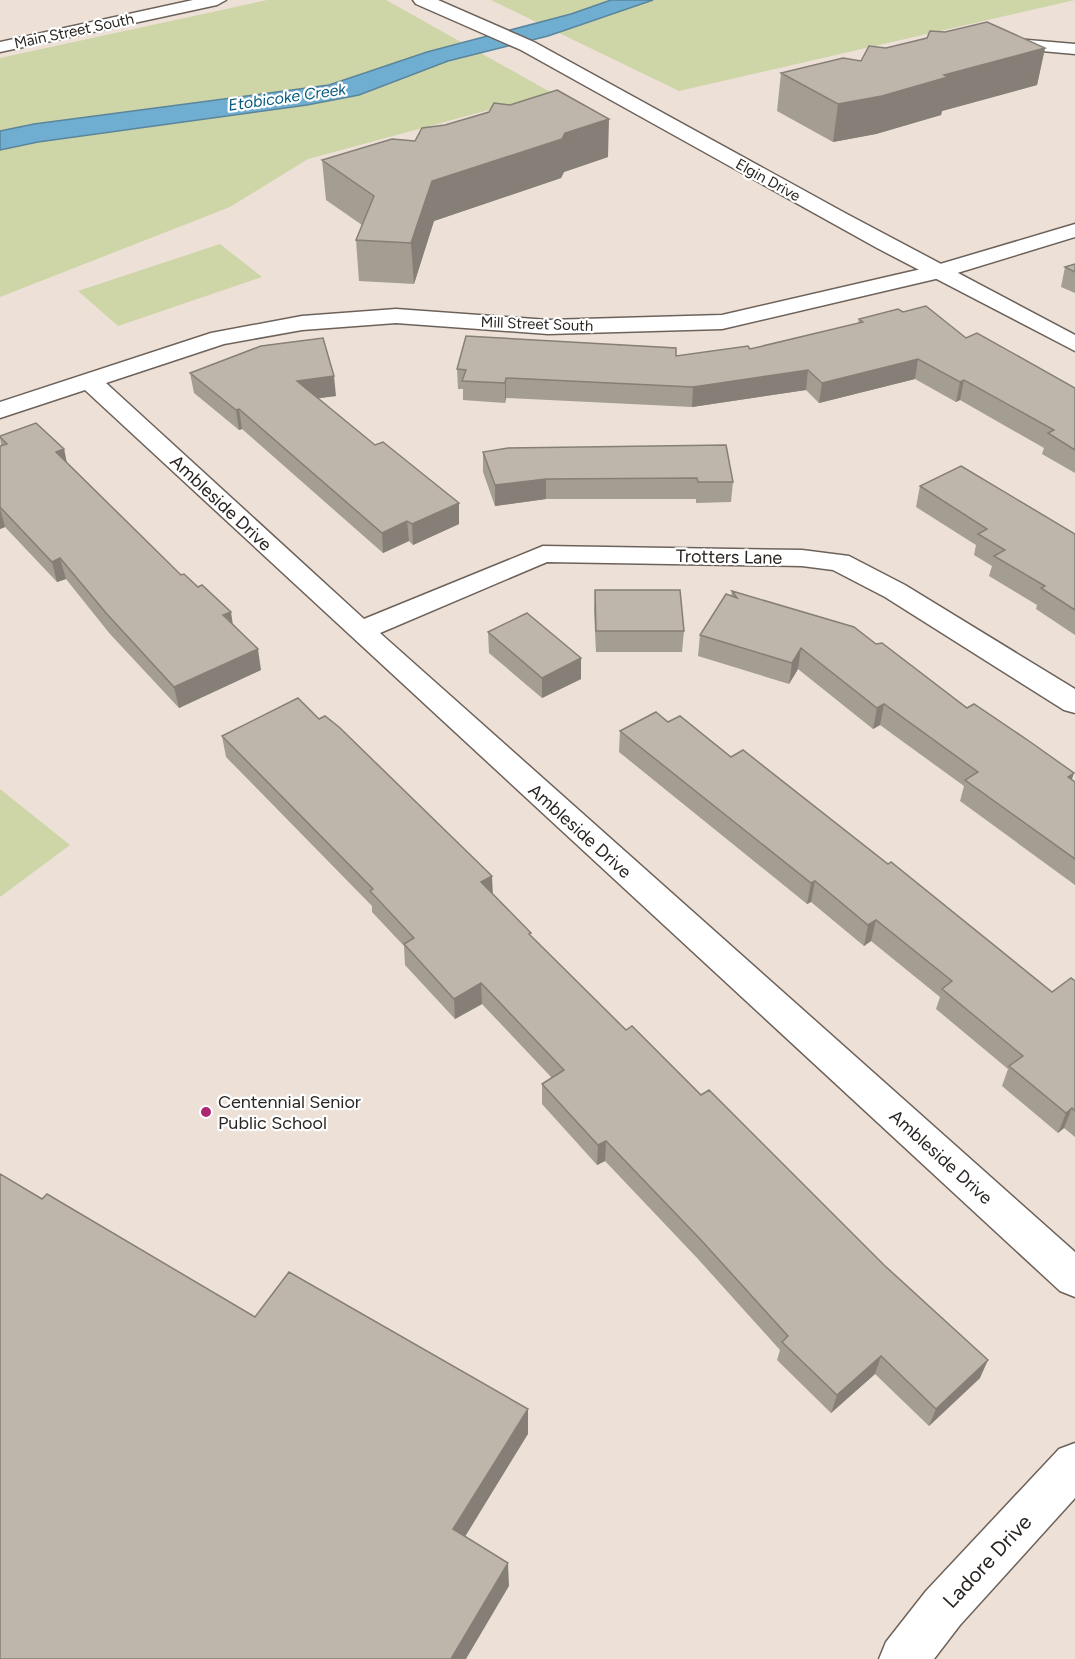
<svg xmlns="http://www.w3.org/2000/svg" width="1075" height="1659" viewBox="0 0 1075 1659" font-family="Figtree,sans-serif">
  <rect width="100%" height="100%" fill="#ede0d7"/>
  <!-- green -->
  <path fill="#ced5a7" d="M267,0h119l166,93 -244,66 -78,48 -230,90v-239z
    M491,0h584l-396,91z
    M220,244l42,33 -144,49 -40,-35z
    M0,789l70,56 -70,52z"/>
  <!-- water -->
  <path fill="#6faed1" stroke="#5a859c" stroke-width="1.5" d="M611,0h42l-105,36 -100,25 -89,34 -52,10 -269,37 -38,8v-19l34,-7 295,-39 98,-33 144,-38z"/>
  <g fill="none" stroke-linecap="round" stroke-linejoin="round">
    <!-- minor casing -->
    <g stroke="#6d625a" stroke-width="3">
      <path id="minor" d="M1004,38l71,6v10l-77,-7 -3,-4z
        M1075,224v13l-131,40 -222,52 -174,5 -152,-11 -94,7 -78,14 -118,39 258,236 179,-73 259,4 47,6 56,29 170,104v24l-11,-3 -179,-113 -52,-27 -31,-4 -255,-4 -167,71 695,619v45l-15,-6 -975,-901 -85,28v-16l211,-69 91,-17 94,-7 152,11 174,-5 208,-48z
        M1075,1443v55l-115,127 -26,34h-55l7,-17 40,-51 133,-142z"/>
    </g>
    <!-- tertiary casing -->
    <g stroke="#6d625a" stroke-width="3">
      <path id="tertiary" d="M413,0h25l96,42 311,171 230,122v16l-198,-103 -356,-198 -105,-46z"/>
    </g>
    <!-- primary casing -->
    <g stroke="#6d625a" stroke-width="3">
      <path id="primary" d="M193,0h33l-9,5 -217,47v-10z"/>
    </g>
    <!-- minor -->
    <use href="#minor" fill="#fff" fill-rule="evenodd"/>
    <!-- tertiary -->
    <use href="#tertiary" fill="#fff" fill-rule="evenodd"/>
    <!-- primary -->
    <use href="#primary" fill="#fff" fill-rule="evenodd"/>
  </g>
  <!-- wall -->
  <path fill="#a39d92" d="M886,48h159l-8,37 -95,26 -1,4 -65,19 -43,8 -56,-31 4,-38 80,-12z
    M489,112l119,45 -44,15 -3,6 -127,43 -20,63 -55,-3 -3,-41 6,-15 -36,-25 -4,-40 93,-19 30,-16z
    M1075,264v29l-14,-6 4,-20z
    M903,312l63,26 109,50v85l-33,-19 2,-6 -84,-48 -4,2 -41,-23 -96,24 -13,-13 -114,17 -186,-9 -1,5 -42,-3v-11h-5l-1,-20 219,-13 74,-7 108,-26 1,-4z
    M190,373l146,23 -18,2 141,126 -46,21 -4,-4 -26,12 -141,-124 -3,1 -45,-37z
    M0,436l64,13 3,14 114,112 52,49 28,46 -82,38 -69,-74 -44,-55 -9,3 -52,-55 -5,2v-83h1z
    M483,452l250,30 -2,20 -35,1v-4h-150l-51,7 -12,-34z
    M920,486l155,48v101l-39,-26 1,-4 -48,-29 3,-10 -18,-11 2,-10 -60,-38z
    M595,590l89,41 -2,21h-86l-2,-41z
    M732,591l144,53 199,138v103l-115,-84 4,-15 -84,-61 -7,4 -75,-60 -9,15 -91,-28 2,-21 31,-39z
    M488,632l93,26v21l-39,19 -53,-45z
    M668,722l63,35 157,107 164,128 23,-11v156l-11,-9 -6,5 -56,-47 6,-17 -72,-60 4,-12 -69,-56 -7,5 -53,-44 -4,2 -188,-152 1,-21z
    M222,736l271,158 38,43 449,441 -51,48 -54,-52 -44,39 -54,-53 3,-10 -82,-91 -93,-98 -8,4 -55,-61v-20l10,-6 -70,-74 -27,15 -50,-54 -1,-19 -32,-34v-6l-146,-149z"/>
  <!-- shaded-wall -->
  <path fill="#857f77" d="M1045,48l-8,37 -95,26 -1,4 -65,19 -43,8 5,-38z
    M609,119l-1,38 -44,15 -3,6 -127,43 -20,63 -3,-41 21,-62 133,-48z
    M918,359l-3,20 -96,24 3,-20z
    M808,370l-2,20 -114,17 1,-20z
    M334,376l2,20 -37,5 -2,-20z
    M506,378v20l-1,5v-20z
    M964,380l-4,20 -4,2 4,-20z
    M239,409l3,20 -3,1 -3,-20z
    M64,449l4,20 -12,-17z
    M546,479v20l-51,7v-21z
    M459,503v21l-46,21 -1,-21z
    M0,508l5,19 -5,2z
    M407,521l2,20 -26,12 -1,-20z
    M60,558l6,21 -9,3 -5,-20z
    M231,612l3,20 -11,-17z
    M801,648l-3,21 -9,15 3,-21z
    M258,649l3,21 -82,38 -5,-21z
    M581,658v21l-39,19v-20z
    M884,704l-4,21 -7,4 4,-21z
    M1074,773l-7,21 1,-17z
    M492,876l1,21 -12,-15z
    M815,881l-4,21 -4,2 4,-21z
    M876,920l-5,21 -7,5 4,-21z
    M481,983l1,21 -27,15 -1,-20z
    M1072,1108l-8,20 -6,5 8,-20z
    M606,1141l-1,20 -8,4 1,-20z
    M881,1356l-6,18 -44,39 6,-18z
    M988,1360l-8,18 -51,48 7,-17z
    M528,1409v25l-73,119 -2,-24z
    M508,1563l1,23 -43,73h-15z"/>
  <!-- building -->
  <path fill="#beb6aa" stroke="#857f77" stroke-width="1.5" d="M987,22l58,26 -101,27 4,2 -66,19 -44,8 -57,-31 62,-15 18,3 8,-15 17,2 41,-10 3,-7 15,1z
    M557,90l52,29 -44,14 -3,6 -130,42 -21,62 -55,-3 18,-44 -52,-36 70,-21 23,2 7,-13 23,-3 44,-13 5,-9 16,2z
    M1075,264v8l-10,-5z
    M926,306l40,32 11,-5 98,55v62l-27,-17 6,-3 -90,-50 -4,2 -42,-23 -96,24 -14,-13 -115,17 -187,-9 -1,5 -43,-2 4,-11 -9,-1 9,-33 210,12v8l72,-10 2,3 113,-27 -4,-3 39,-10 5,3z
    M323,338l11,38 -37,5 78,64 8,-3 76,61 -47,21 -5,-3 -25,12 -143,-124 -3,1 -46,-37 71,-27z
    M36,423l28,26 -8,3 125,123 3,-1 14,13 4,-2 29,27 -8,3 35,34 -84,38 -68,-74 -46,-55 -8,4 -52,-55v-61l7,-2 -7,-7v-1z
    M726,445l7,37h-35l-1,-4 -151,1 -51,6 -12,-33 25,-4z
    M961,466l114,68v76l-34,-22 4,-2 -51,-30 11,-6 -27,-16 9,-5 -67,-43z
    M595,590h85l4,41h-88z
    M732,591l122,36 22,17 6,-1 85,65 7,-4 55,37 45,32 -6,4 7,5v77l-110,-79 13,-8 -94,-68 -7,4 -76,-60 -9,15 -92,-28 26,-41 11,4z
    M527,613l54,45 -39,20 -54,-46z
    M298,698l21,21 6,-3 14,11 153,149 -11,6 50,51 -2,1 97,96 6,-4 69,69 8,-5 175,175 104,95 -52,49 -55,-53 -44,39 -55,-53 6,-6 -87,-96 -95,-99 -8,4 -56,-61 22,-14 -83,-87 -27,16 -50,-55 10,-6 -44,-47 3,-2 -151,-153z
    M656,712l12,10 12,-6 51,41 12,-7 145,114 3,-2 161,130 19,-14 4,3v130l-3,-3 -6,5 -57,-47 14,-10 -81,-67 10,-8 -76,-61 -8,5 -53,-44 -4,2 -191,-152z
    M0,1174l42,25 5,-5 208,123 34,-45 239,137 -75,120 55,34 -57,96h-451z"/>
  <!-- markers -->
  <circle fill="#ac2770" stroke="#fff" stroke-width="2" cx="206" cy="1112" r="6"/>
  <g text-anchor="middle" dominant-baseline="central" stroke-width="4.5" stroke-linejoin="round" paint-order="stroke">
    <!-- far-street labels -->
    <g font-size="15" fill="#2a2522" stroke="#fff">
      <text transform="translate(74 31) rotate(-12)">Main Street South</text>
      <text transform="translate(768 180) rotate(29)">Elgin Drive</text>
      <text transform="translate(537 324) rotate(2)">Mill Street South</text>
    </g>
    <!-- far-water labels -->
    <g font-size="16" font-style="italic" fill="#085b7d" stroke="#fff">
      <text transform="translate(287 97) rotate(-8)">Etobicoke Creek</text>
    </g>
    <!-- street labels -->
    <g font-size="18" fill="#2a2522" stroke="#fff">
      <text transform="translate(221 503) rotate(43)">Ambleside Drive</text>
      <text transform="translate(729 557) rotate(1)">Trotters Lane</text>
      <text transform="translate(580 831) rotate(42)">Ambleside Drive</text>
      <text transform="translate(941 1157) rotate(42)">Ambleside Drive</text>
    </g>
    <!-- poi labels -->
    <g font-size="18" fill="#2a2522" stroke="#fff" text-anchor="start">
      <text x="218" y="1102">Centennial Senior<tspan x="218" dy="21">Public School</tspan></text>
    </g>
    <!-- near-street labels -->
    <g font-size="21" fill="#2a2522" stroke="#fff">
      <text transform="translate(987 1561) rotate(-47)">Ladore Drive</text>
    </g>
  </g>
</svg>
